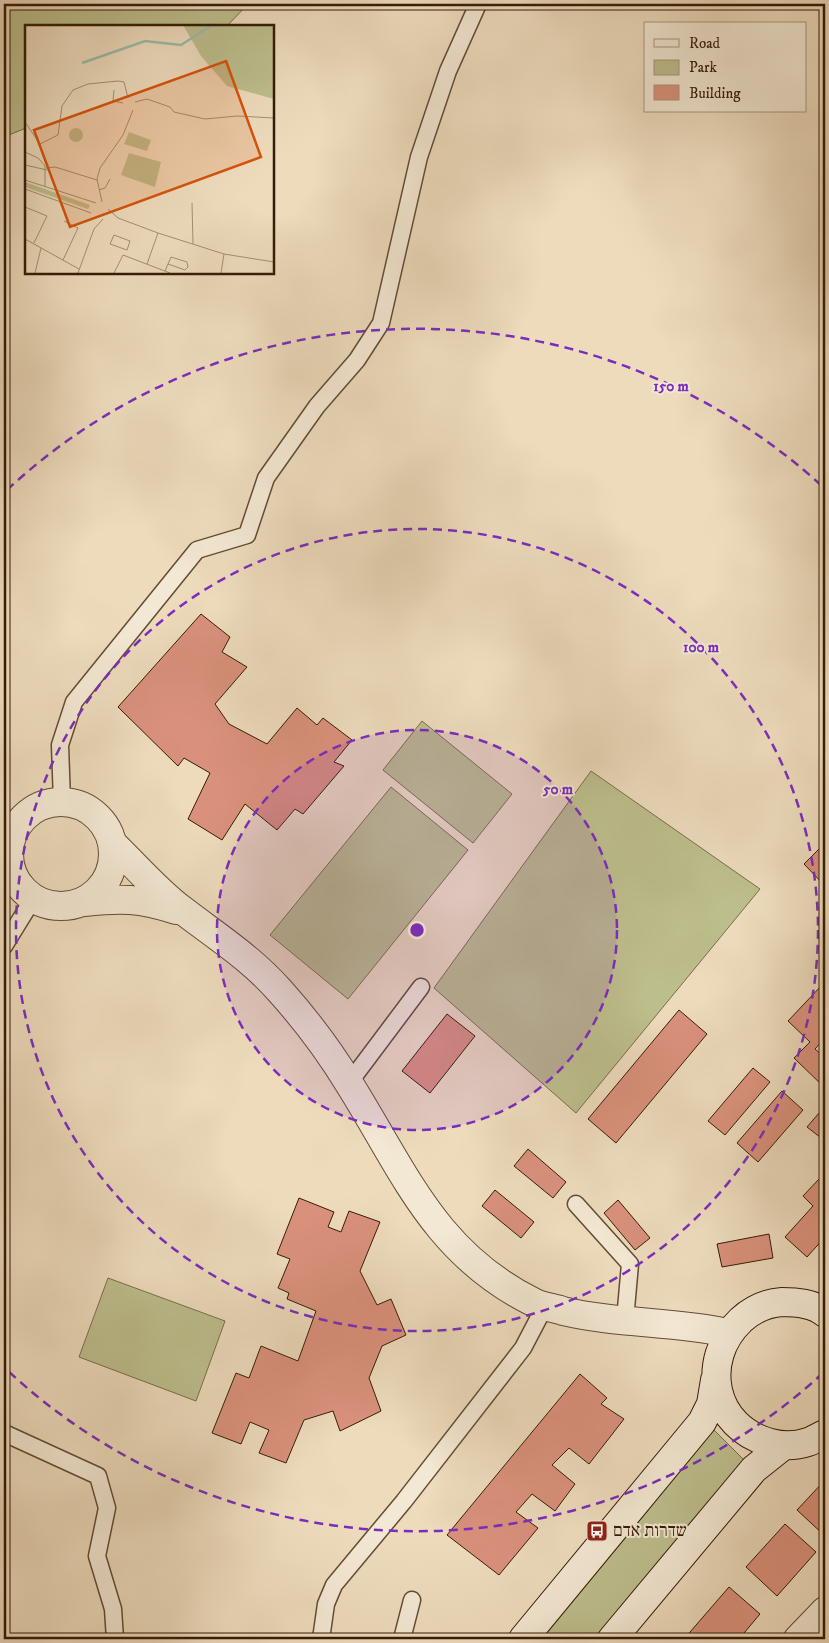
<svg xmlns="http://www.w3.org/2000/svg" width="829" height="1643" viewBox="0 0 829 1643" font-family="'IM FELL DW Pica','Frank Ruhl Libre',serif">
  <rect width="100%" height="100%" fill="#eddbbc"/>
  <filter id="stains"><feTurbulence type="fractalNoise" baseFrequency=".004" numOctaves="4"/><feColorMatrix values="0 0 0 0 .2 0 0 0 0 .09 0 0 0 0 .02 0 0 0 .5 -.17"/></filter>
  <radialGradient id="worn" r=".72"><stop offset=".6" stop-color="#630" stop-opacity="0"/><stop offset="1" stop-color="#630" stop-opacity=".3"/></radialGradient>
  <!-- green -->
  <path fill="#bdbe8d" stroke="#796d4a" d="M4,4h244l-21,22h-201v102l-22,9z
    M422,721l90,73 -39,49 -90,-73z
    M591,771l169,118 -184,224 -142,-125z
    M391,787l77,63 -120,149 -78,-64z
    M108,1278l117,43 -29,80 -117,-44z
    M714,1430l30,30 -150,179h-52z"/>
  <!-- building -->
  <path fill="#da917c" stroke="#351c06" d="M201,614l29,23 -8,15 25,15 -32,37 14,20 38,20 30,-36 20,17 6,-7 29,22 -18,22 10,4 -41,48 -8,-5 -18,21 -32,-26 -23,36 -34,-21 22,-46 -26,-15 -6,8 -60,-59z
    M825,843v43l-21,-22z
    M822,985l3,3v50l-10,11 10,9v30l-31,-30 16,-16 -22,-21z
    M679,1010l28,24 -91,109 -28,-24z
    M447,1014l28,22 -45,57 -28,-22z
    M753,1068l17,14 -45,53 -17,-14z
    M782,1091l21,19 -45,52 -21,-19z
    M819,1113l6,5v23l-18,-14z
    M528,1149l38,33 -13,16 -39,-32z
    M819,1179l6,6v52l-18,20 -22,-20 28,-31 -10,-10z
    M495,1190l39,32 -13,16 -39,-32z
    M299,1198l35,14 -6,15 13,5 8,-21 31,11 -20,49 17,34 14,-6 15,36 -24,11 -13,32 12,33 -41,20 -7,-20 -29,9 -18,43 -27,-10 10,-23 -19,-8 -9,22 -29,-11 24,-60 13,5 12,-32 37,15 18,-50 -29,-12 2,-6 -11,-5 12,-29 -13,-5z
    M618,1200l32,38 -15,12 -31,-37z
    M769,1234l4,24 -51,9 -5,-23z
    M580,1374l27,24 -6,6 23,15 -35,45 -20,-16 -17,17 23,19 -20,27 -23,-17 -16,18 22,16 -39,47 -52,-40z
    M825,1480v56l-28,-26z
    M785,1524l31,28 -39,44 -31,-29z
    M729,1587l31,27 -21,25h-55z"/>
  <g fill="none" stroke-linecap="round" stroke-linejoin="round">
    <!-- lane casing -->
    <g stroke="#634c34" stroke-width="19">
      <path id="lane" d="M62,802l-2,-57 14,-43 123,-152 50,-15 19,-57 51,-72 40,-46 24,-37 38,-166 29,-86 30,-67
        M4,848h5
        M4,946l29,-47
        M349,1083l72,-96
        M576,1204l54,60 -5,56
        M4,1433l94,43 9,32 -10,48 16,53 2,30
        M321,1639l5,-35 8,-19 70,-84 119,-153 22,-42
        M402,1639l10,-39"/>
    </g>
    <!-- street casing -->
    <g stroke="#634c34" stroke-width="30">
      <path id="street" d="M9 854a52 52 0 1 1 104 0a52 52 0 1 1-104 0Z
        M112,843c23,22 44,47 69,66 35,27 70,49 99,82 26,29 50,61 70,94 55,88 85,169 185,218 9,4 19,5 28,8 54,13 111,10 165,22
        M84,902c37,-4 56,-4 92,8
        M798,1639l27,-28"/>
    </g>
    <!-- secondary casing -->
    <g stroke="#351c06" stroke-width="30">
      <path id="secondary" d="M825,1313c-12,-10 -29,-11 -43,-11 -16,1 -30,8 -41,18 -42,40 -29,108 30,123 11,3 25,3 37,-1 6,-2 12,-6 17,-8
        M523,1639l179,-217 9,-18 4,-24
        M612,1639l142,-170 29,-23"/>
    </g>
    <!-- lane -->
    <use href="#lane" stroke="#f3e8d3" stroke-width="16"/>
    <!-- street -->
    <use href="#street" stroke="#f3e8d3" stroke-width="28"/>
    <!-- secondary -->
    <use href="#secondary" stroke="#f3e8d3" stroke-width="28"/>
  </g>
  <!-- distance rings -->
  <circle cx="417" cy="930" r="200" fill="#7b2cbf" fill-opacity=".12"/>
  <g fill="none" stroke="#7b2cbf" stroke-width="2.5" stroke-dasharray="9 6">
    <circle cx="417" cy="930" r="200"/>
    <circle cx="417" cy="930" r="401"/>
    <path d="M823 1373A601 601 0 0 1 7 1370M7 490A601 601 0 0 1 823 487"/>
  </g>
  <!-- icons -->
  <defs>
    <g id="bus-square" transform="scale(1.125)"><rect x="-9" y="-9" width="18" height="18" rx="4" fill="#8f2418" stroke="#f3e8d3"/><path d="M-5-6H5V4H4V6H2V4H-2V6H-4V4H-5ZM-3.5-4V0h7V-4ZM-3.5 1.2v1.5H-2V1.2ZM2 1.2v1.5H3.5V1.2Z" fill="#fff"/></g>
  </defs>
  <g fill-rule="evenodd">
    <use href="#bus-square" x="597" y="1531"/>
  </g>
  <g text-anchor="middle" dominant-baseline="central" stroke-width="4" stroke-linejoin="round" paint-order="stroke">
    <!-- poi labels -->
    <g font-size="18" fill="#351c06" stroke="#f3e8d3" text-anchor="start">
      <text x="613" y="1531">שדרות אדם</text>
    </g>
  </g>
  <!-- overview -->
  <g transform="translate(25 25)">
    <rect width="249" height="249" fill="#eddbbc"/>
    <path d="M158,0h91v74l-47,-13 -26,-30zM44 110a7 7 0 1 1 14 0a7 7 0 1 1-14 0ZM104,107l22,8 -4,11 -23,-7zM104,128l32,9 -6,25 -34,-12zM0,157l65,23 -2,4 -63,-22z" fill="#bdbe8d"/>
    <path fill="none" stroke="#9abcab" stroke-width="2.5" d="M57,38l63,-22 36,4 31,-20"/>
    <path fill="none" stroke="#a38f73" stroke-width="1" d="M89,65l-1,11 10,2M110,77l12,-3 23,8 4,5 31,7 32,-3 37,2M0,97l15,22 18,-9 4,-29 11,-16 15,-6 30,-3 6,1 4,16M0,127l13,6 7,8v21M0,140l22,5M21,143l9,-1 42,13M0,155l71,23M0,164l66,24M74,165l6,-2 5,-9M77,177l-5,-23 3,-11 23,-33 10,-25M167,178l1,41M0,182l22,9 -13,27M83,184l10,9 40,15 66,21 50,8M89,210l16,6 -3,9 -17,-6zM0,214l54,30M38,235l15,-32 -14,-7M122,239l11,-31M140,246l6,-14 16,5 1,5 -3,3 -17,-6M10,248l6,-25M53,248l16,-44 9,-10M89,248l9,-18 47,18M196,248l3,-19"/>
    <path fill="#d6530b" fill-opacity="0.15" stroke="#d6530b" stroke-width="2.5" d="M201,36l35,96 -191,70 -36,-97z"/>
    <rect width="249" height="249" fill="none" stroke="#351c06" stroke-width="2.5"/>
  </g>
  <circle cx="417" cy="930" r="8" fill="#7b2cbf" stroke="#f3e8d3" stroke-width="2.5"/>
  <g font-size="15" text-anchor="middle" font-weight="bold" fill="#7b2cbf" stroke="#f3e8d3" stroke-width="4" stroke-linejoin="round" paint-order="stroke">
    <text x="671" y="391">150 m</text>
    <text x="701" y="652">100 m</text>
    <text x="558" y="794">50 m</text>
  </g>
  <!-- margin -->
  <rect width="829" height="1643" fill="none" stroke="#eddbbc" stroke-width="20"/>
  <rect x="5" y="5" width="819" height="1633" fill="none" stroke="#351c06" stroke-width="2.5"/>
  <rect x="10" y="10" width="809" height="1623" fill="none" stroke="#351c06"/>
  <!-- legend -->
  <rect x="644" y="22" width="162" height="90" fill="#f3e8d3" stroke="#a79681"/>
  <rect x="654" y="39" width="25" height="8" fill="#f3e8d3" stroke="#a79681"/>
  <text x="689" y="48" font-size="15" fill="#351c06">Road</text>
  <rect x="654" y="60" width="25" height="15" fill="#bdbe8d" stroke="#a79681"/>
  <text x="689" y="72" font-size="15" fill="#351c06">Park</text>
  <rect x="654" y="85" width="25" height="15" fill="#da917c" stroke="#a79681"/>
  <text x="689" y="98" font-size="15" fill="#351c06">Building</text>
  <rect width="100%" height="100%" filter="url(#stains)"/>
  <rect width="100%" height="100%" fill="url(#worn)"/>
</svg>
